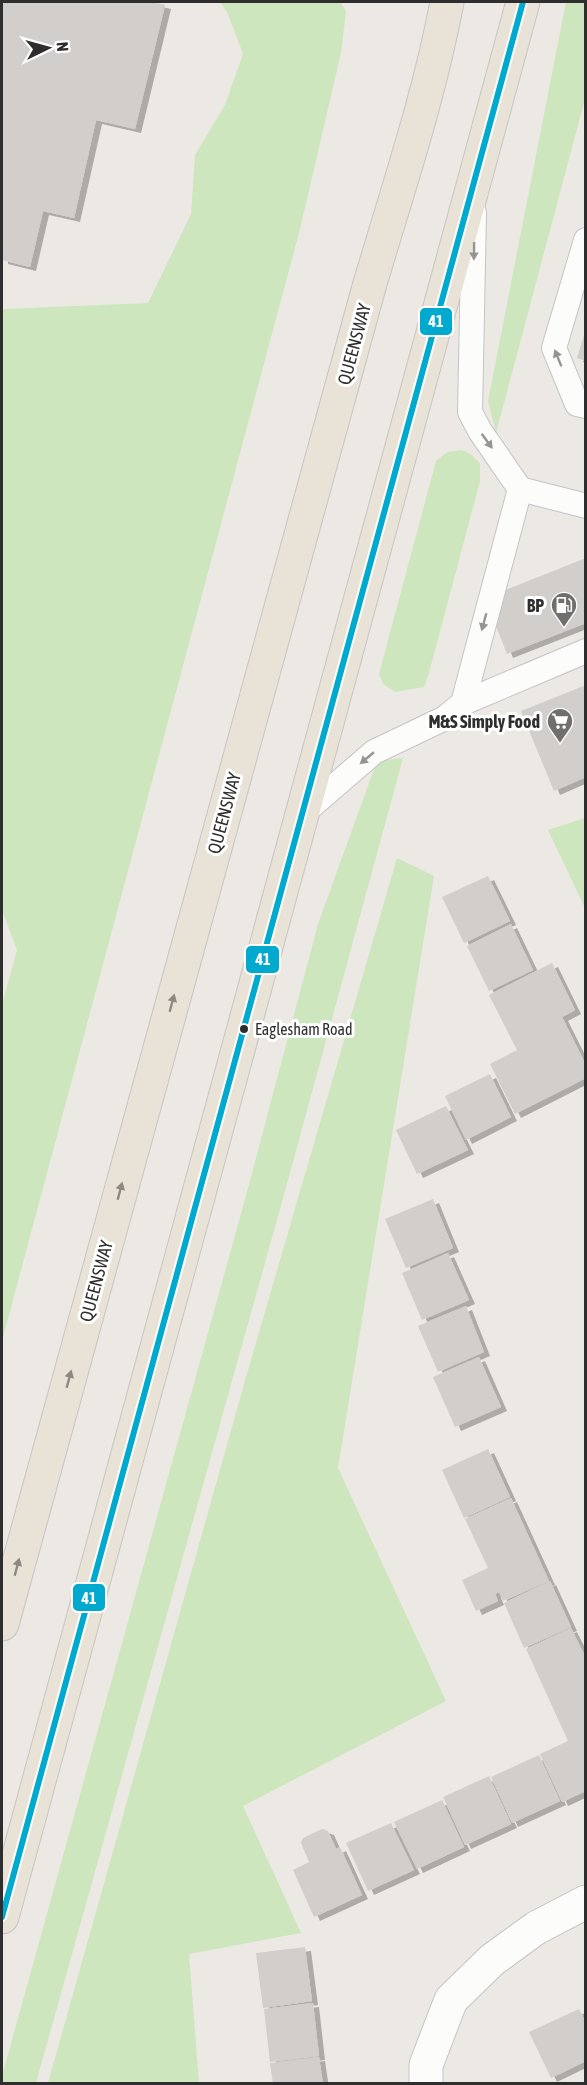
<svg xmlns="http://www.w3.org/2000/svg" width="587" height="2085" viewBox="0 0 587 2085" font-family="'Asap Condensed',sans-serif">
  <defs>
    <filter id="shadow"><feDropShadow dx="6" dy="4" stdDeviation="0" flood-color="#0004"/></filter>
  </defs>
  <rect width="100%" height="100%" fill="#ece8e4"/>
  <!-- green -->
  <path fill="#cee6be" d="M220,2h121l5,10 -5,41 -42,180 -297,1108v-336l15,-55 -15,-40v-601l146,-6 43,-89 4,-59 30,-50 18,-51 -16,-42z
    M566,2h19v97l-89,334 -8,-32z
    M462,450l10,5 8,9v17l-51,192 -5,14 -29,5 -12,-8 -4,-10 57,-213 11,-9z
    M403,758l-121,444 -246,881h-34v-7l245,-884 71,-268 59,-163z
    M585,818h1l-1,90 -37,-78z
    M397,858l37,18 -96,592 108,233 -203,105 58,127 -112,21 10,129h-151l198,-706z"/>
  <!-- building -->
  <path fill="#d1cecb" filter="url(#shadow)" d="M2,2h150l13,3 -30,124 -39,-9 -22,98 -31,-7 -13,56 -28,-7z
    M585,332h1v29l-9,-3z
    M586,558v65l-79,31 -22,-56z
    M586,685v92l-32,14 -33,-80z
    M488,876l22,45 -46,22 -22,-46z
    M511,924l22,46 -44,21 -22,-45z
    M552,963l23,47 -13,7 24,48v13l-71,36 -25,-50 27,-14 -28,-55z
    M490,1074l21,43 -45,23 -21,-44z
    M446,1106l22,44 -51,24 -21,-44z
    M433,1199l20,49 -47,20 -21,-49z
    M448,1253l21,47 -47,20 -20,-47z
    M466,1306l18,46 -46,20 -20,-46z
    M479,1357l22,50 -46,20 -22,-50z
    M488,1449l22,48 -46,21 -22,-48z
    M511,1498l38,83 -46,20 -4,-9 -4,2 3,7 -22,10 -14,-31 26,-12 -23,-49z
    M550,1581l21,46 -47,21 -20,-45z
    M571,1628l15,30v133l-24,11 -22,-48 28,-13 -42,-92z
    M539,1755l21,46 -48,22 -21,-46z
    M489,1776l22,48 -46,21 -22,-48z
    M442,1800l22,47 -47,22 -23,-47z
    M391,1823l23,47 -46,21 -22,-48z
    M322,1829l6,2 8,18 4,-2 22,48 -48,22 -21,-47 16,-8 -8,-19 2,-5z
    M305,1947l7,54 -49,7 -7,-55z
    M313,2003l6,53 -49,6 -6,-53z
    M579,2009l7,14v38l-35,17 -22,-46z
    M319,2057l4,27h-50l-3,-21z"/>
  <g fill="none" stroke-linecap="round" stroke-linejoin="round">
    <!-- service casing -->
    <g stroke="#c5c4c5" stroke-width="26">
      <path id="service" d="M586,240l-32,108 23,56 9,2
        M520,489l66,17
        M463,703l123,-52
        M300,816l74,-64 71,-34 18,-15 57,-214 -40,-58 -10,-19 4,-199"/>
    </g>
    <!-- minor casing -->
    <g stroke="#c5c4c5" stroke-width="35">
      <path id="minor" d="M426,2084v-19l25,-65 41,-40 44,-32 50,-26"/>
    </g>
    <!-- trunk casing -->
    <g stroke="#c6c5c4" stroke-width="35">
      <path id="trunk" d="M2,1624l367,-1337c28,-95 60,-189 78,-285
        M2,1917l521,-1915"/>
    </g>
    <!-- service -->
    <use href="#service" stroke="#fcfcfb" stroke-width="24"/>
    <!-- minor -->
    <use href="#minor" stroke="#fcfcfb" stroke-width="33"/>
    <!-- trunk -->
    <use href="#trunk" stroke="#e9e2d6" stroke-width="33"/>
    <!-- bus-1 casing -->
    <g stroke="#fff" stroke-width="10">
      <path id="bus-1" d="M2,1917l521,-1915"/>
    </g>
    <!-- bus-1 -->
    <use href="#bus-1" stroke="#00a9ce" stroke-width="6"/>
  </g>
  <!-- one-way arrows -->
  <defs><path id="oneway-solid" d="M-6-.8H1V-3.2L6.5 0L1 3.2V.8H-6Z" transform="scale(1.5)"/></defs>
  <g fill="#959594">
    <use href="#oneway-solid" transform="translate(474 251) rotate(91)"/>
    <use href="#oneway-solid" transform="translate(558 358) rotate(-112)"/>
    <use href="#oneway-solid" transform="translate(487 441) rotate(54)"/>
    <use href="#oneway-solid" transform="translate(484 622) rotate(105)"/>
    <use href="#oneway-solid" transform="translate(367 758) rotate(140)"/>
  </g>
  <g fill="#8c8882">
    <use href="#oneway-solid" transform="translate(172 1003) rotate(-75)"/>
    <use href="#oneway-solid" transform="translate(120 1191) rotate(-75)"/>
    <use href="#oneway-solid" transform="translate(69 1379) rotate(-75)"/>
    <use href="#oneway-solid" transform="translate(17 1567) rotate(-75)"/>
  </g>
  <!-- icons -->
  <defs>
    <g id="fuel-pin" transform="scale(1.35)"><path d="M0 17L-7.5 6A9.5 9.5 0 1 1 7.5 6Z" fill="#706f6e" stroke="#fff"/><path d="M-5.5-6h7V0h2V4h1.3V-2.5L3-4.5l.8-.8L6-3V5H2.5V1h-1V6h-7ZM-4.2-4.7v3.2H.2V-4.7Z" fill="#fff"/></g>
    <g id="supermarket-pin" transform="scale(1.35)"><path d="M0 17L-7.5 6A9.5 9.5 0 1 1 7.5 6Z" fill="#706f6e" stroke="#fff"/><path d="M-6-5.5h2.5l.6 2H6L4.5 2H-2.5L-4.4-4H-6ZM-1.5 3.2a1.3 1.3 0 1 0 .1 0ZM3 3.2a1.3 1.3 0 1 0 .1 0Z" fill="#fff"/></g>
  </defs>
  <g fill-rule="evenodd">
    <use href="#fuel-pin" x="564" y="605"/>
    <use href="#supermarket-pin" x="560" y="721"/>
  </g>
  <!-- markers -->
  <circle fill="#2e2e2e" stroke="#fff" stroke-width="2" cx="244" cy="1029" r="5"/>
  <g text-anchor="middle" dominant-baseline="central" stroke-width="6" stroke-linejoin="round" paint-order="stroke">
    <!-- bus labels -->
    <g font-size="16" fill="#2e2e2e" stroke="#fff" text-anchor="start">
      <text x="255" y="1029">Eaglesham Road</text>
    </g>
    <!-- street labels -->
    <g font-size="18" fill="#2e2e2e" stroke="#fff">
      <text transform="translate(354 344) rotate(-75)">QUEENSWAY</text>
      <text transform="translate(224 813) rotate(-75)">QUEENSWAY</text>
      <text transform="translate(96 1281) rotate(-75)">QUEENSWAY</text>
    </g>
    <!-- poi labels -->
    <g font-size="18" font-weight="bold" fill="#2e2e2e" stroke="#fff" text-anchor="end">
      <text x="544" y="605">BP</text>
      <text x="540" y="721">M&amp;S Simply Food</text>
    </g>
  </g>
  <g stroke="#fff" stroke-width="2">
    <rect x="419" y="307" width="34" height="29" rx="6" fill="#00a9ce"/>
    <rect x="245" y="945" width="35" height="29" rx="6" fill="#00a9ce"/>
    <rect x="72" y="1583" width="34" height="29" rx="6" fill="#00a9ce"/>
  </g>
  <g font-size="16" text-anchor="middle" font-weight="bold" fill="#fff">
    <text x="436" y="327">41</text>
    <text x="263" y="965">41</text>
    <text x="89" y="1604">41</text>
  </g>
  <!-- border -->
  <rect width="587" height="2085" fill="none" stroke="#2e2e2e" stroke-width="6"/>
  <!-- north arrow -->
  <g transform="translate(48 48) rotate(85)" stroke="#ffffff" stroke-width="4.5" paint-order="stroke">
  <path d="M0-4.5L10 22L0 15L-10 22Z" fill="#2e2e2e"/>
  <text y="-9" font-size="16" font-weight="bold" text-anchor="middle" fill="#2e2e2e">N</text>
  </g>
</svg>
